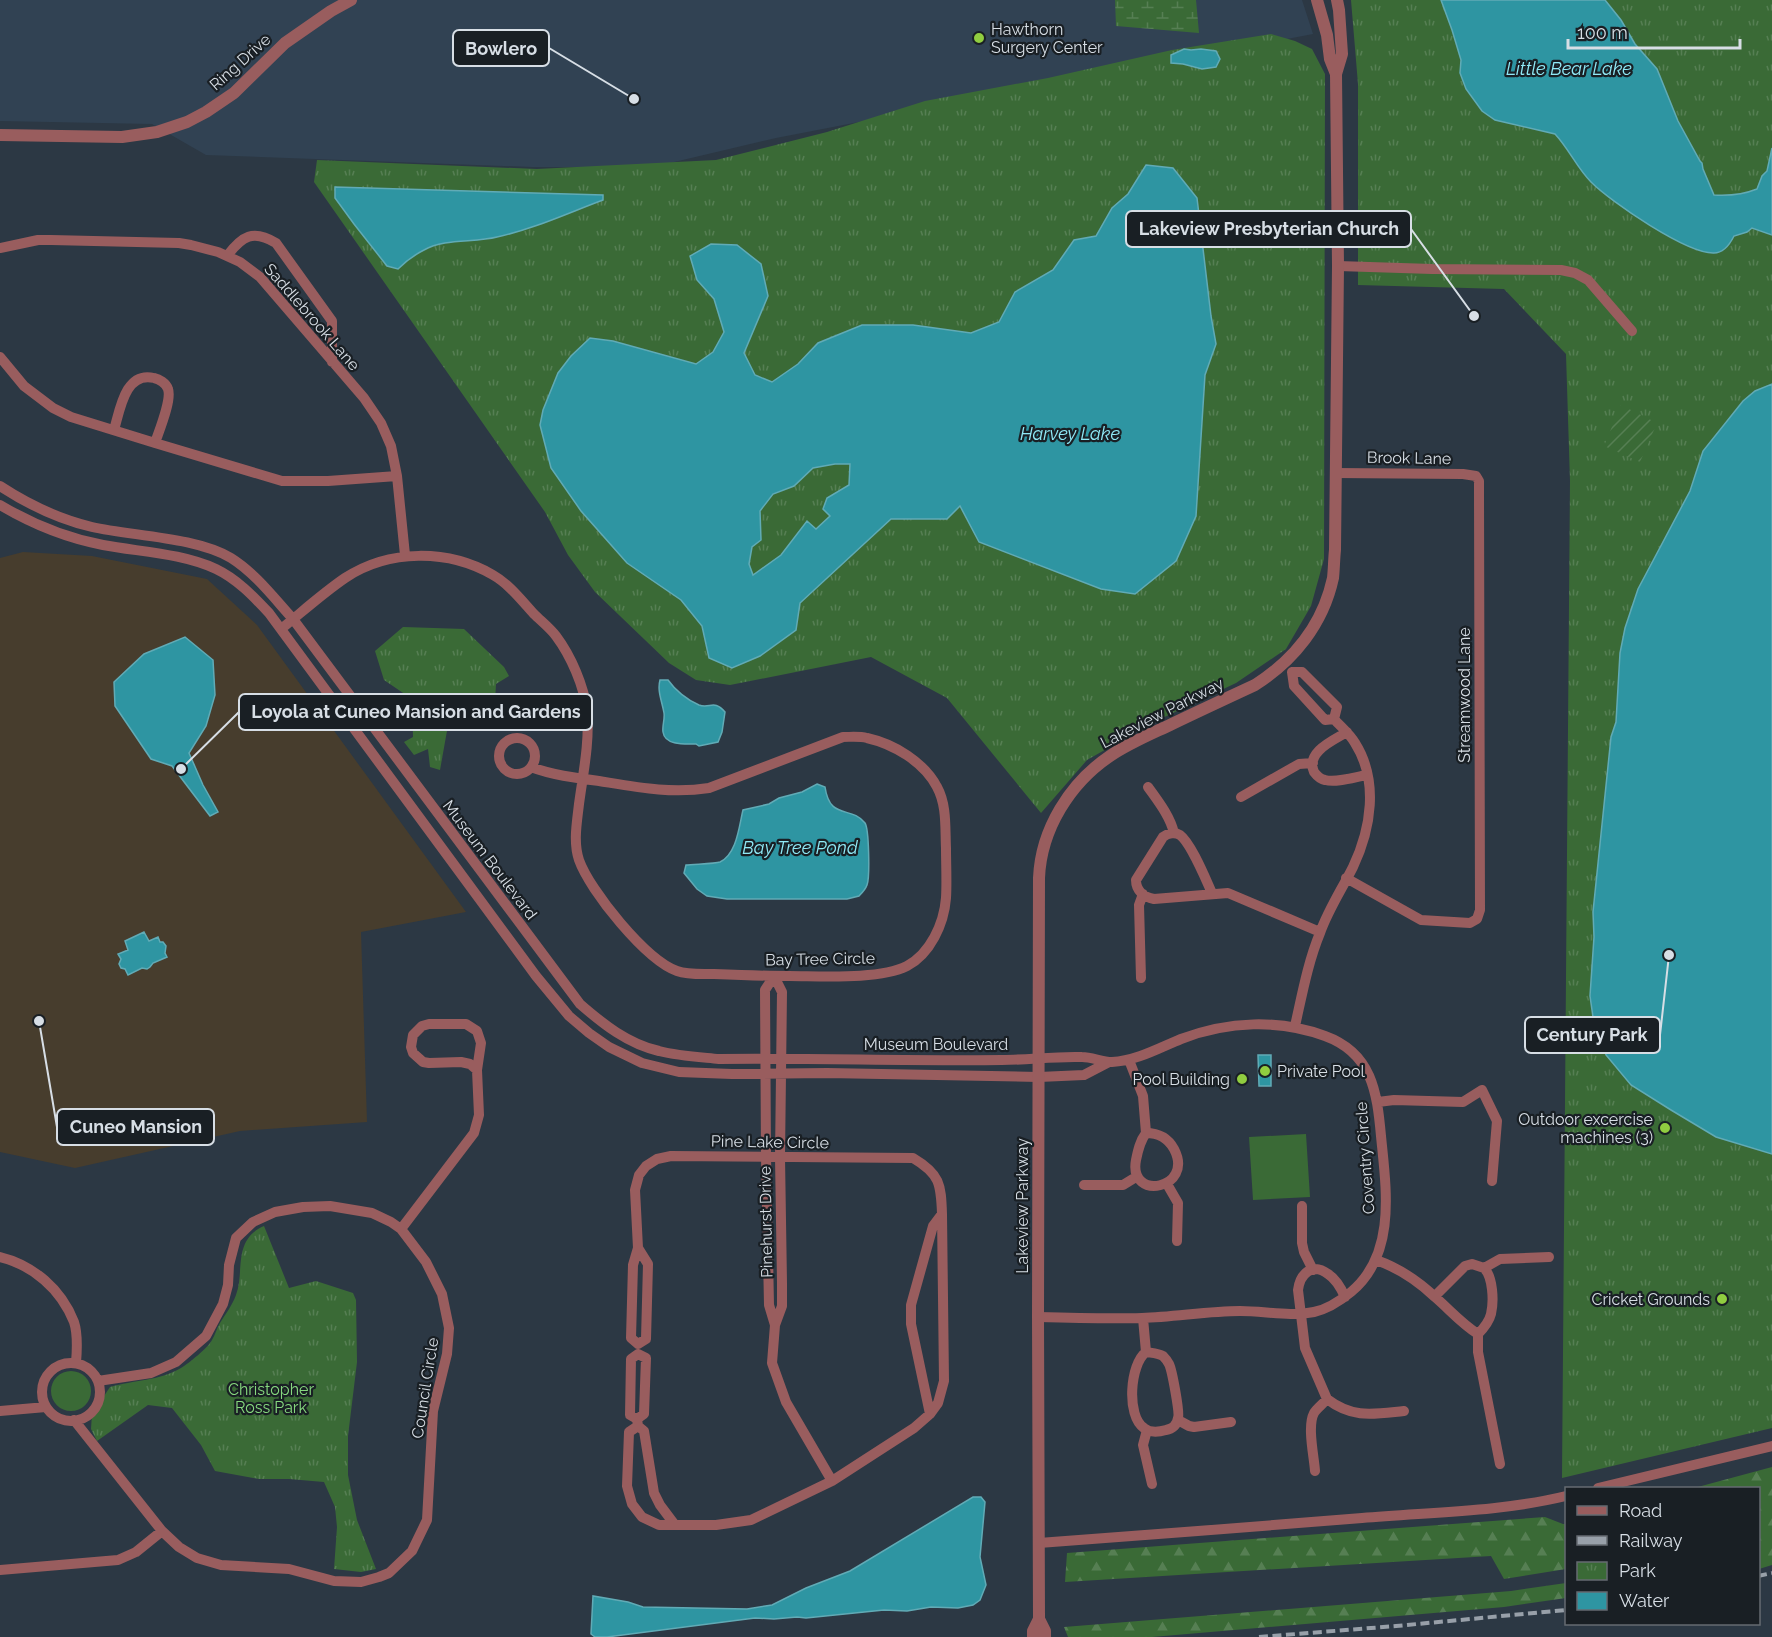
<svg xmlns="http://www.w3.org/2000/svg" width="1772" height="1637" viewBox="0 0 1772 1637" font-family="Raleway,sans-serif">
  <defs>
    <pattern id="forest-firs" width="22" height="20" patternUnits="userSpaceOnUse" patternTransform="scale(1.5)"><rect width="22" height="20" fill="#3a6a36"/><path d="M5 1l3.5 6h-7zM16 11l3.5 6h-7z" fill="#567f53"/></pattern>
    <pattern id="wetland-marsh" width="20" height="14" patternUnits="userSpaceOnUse" patternTransform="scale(1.5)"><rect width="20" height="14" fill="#3a6a36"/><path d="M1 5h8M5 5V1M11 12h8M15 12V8" fill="none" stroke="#567f53"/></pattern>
    <pattern id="park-tufts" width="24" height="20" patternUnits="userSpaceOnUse" patternTransform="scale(1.5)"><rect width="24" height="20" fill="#3a6a36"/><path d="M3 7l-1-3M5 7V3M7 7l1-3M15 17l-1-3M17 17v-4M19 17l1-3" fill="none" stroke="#567f53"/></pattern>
    <pattern id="garden-furrows" width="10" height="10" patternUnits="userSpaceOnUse" patternTransform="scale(1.5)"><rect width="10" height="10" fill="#3a6a36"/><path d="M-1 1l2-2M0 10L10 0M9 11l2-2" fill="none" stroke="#567f53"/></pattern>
  </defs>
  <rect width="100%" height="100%" fill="#2c3844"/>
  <!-- built -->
  <path fill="#314253" d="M0,0h1302l11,34 -537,104 -123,29h-121l-326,-12 -54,-31 -152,-3z"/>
  <!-- education -->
  <path fill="#473d2d" d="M23,552l69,4 115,23 50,46 209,287 -105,20 6,190 -127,9 -165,37 -75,-16v-594z"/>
  <!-- grass -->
  <path fill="#3a6a36" d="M1306,1134l4,63 -57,3 -4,-63z
    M51 1391a20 20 0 1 1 40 0a20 20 0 1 1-40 0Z"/>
  <!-- forest -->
  <path fill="url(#forest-firs)" d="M1772,1467v98l-13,4 -1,-81h-64z
    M1545,1517l18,7h3v45l-62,10 -13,-23 -426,26 2,-29z
    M1566,1583v15l-62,9 -352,30h-84l-4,-10 447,-36z"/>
  <!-- wetland -->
  <path fill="url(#wetland-marsh)" d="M1115,0h81l3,33 -83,-7z"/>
  <!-- park -->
  <path fill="url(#park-tufts)" d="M1351,0h421v1428l-210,50 8,-997 -4,-127 -62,-65 -146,-4v-201z
    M1271,34l24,7 17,8 13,25 -1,485 -13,47 -25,43 -50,34 -82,39 -67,38 -46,53 -94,-115 -76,-41 -141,28 -34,-5 -27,-17 -74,-71 -27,-37 -23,-43 -231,-330 3,-22 220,9 179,-9 111,-28 98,-31 123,-23 124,-28z
    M403,627l61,2 40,38 5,9 -13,8 -2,36 -44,-6 -10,56 -10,-3 -2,-18 -14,6 -10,-13 9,-5 -1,-38 -28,-19 -9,-29z
    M264,1226l25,62 27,-7 37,12 3,7 1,62 -9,74v39l9,45 19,49 -15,3 -27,-3 3,-42 -2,-20 -11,-25 -35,-3h-30l-44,-8 -14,-26 -29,-37 -24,-3 -51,36 -6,-12 1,-15 18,-27c24,-7 49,-6 71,-19 8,-5 27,-20 31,-28 3,-5 5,-12 8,-17 6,-10 12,-17 16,-28 9,-23 -4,-55 28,-69z"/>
  <!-- garden -->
  <path fill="url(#garden-furrows)" d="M1621,405l36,18 -17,39 -36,-16z"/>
  <!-- water -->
  <path fill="#2e95a2" stroke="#61abb6" stroke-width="1.5" fill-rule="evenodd" d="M1441,0h164l16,20 14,24 22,25 21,52 22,40 2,2 1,6 11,26c16,1 28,0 43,-6l5,-13 5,-5 5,-23v87l-20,-7 -5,4 -13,4c-4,8 -11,17 -20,17 -27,1 -103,-51 -123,-71 -14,-14 -22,-33 -36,-48l-60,-14 -13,-9 -16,-22 -6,-16 1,-13 -9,-30z
    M1184,49l7,1 10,-1 15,2 4,8 -4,8 -14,2 -19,-5 -12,-1v-8z
    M1146,165l27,3 24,30 14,118 5,28 -11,31 -9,141 -20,45 -41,33 -34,-5 -122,-47 -19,-36 -13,13h-56l-91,84 -4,27 -36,26 -28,12 -23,-10 -7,-32 -21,-26 -54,-37 -46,-52 -30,-43 -11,-43 3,-15 15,-37 13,-17 19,-18 23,3 83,23 17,-12 11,-20 -10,-33 -17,-19 -7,-24 21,-12 26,1 24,19 7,32 -24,57 11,22 17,7 26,-18 20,-21 44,-18h51l58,8 28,-11 16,-30 38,-22 21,-30 22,-4 16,-28 16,-14zM835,464h15l-1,21 -22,13 -4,11 7,7 -14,13 -9,-8 -26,34 -28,20 -4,-11 3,-17 9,-7 -1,-29 13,-17 21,-8 19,-18z
    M335,187l268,8v5c-35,13 -69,29 -106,37 -23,6 -52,1 -73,13 -10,5 -19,12 -26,19l-11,-3 -33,-42 -19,-26z
    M1772,384v770l-56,-17 -45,-27 -40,-25 -25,-30 -7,-27 -6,-11 -3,-21 4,-59 -1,-25 18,-175 5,-15 4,-69 5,-25 13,-39 52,-98 13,-40 40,-50 12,-10z
    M185,637l28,23 2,35 -9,31 -17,27 14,32 15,27 -8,4 -38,-50 -21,-7 -36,-53 -1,-24 30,-28z
    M660,680h8c7,10 19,20 31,25 11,4 15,-6 26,7l-3,20 -4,10 -19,4 -3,-2c-10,0 -31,2 -33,-12 -1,-6 2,-13 1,-19 -2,-12 -7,-22 -4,-33z
    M817,784l8,3c5,34 26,18 40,36 4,6 5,54 2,62 -1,3 -5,8 -8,11l-12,3h-120l-20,-3 -10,-7 -13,-16 2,-8c7,-1 29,-1 34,-3 17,-8 19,-36 23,-52l26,-6 10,-6 23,-6z
    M144,932l5,9 9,-4 2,5h3l3,4 -1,7 2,4 -14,6 -3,4 -3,2 -5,-1 -14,7 -3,-6 -4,-1 -2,-4 2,-5 -3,-5 10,-4 -3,-9z
    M1258,1055h13v31h-12z
    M973,1497h8l4,5 -5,55 6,28 -6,15 -7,5 -15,3 -27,-1 -24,4 -23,-1 -78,8 -9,-1 -23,2 -19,-1 -148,19h-12l-4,-3 2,-38 35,6 15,5 104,2 25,-4 34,-17 44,-17z"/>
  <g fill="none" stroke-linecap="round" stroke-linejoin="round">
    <!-- minor -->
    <path stroke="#995d5e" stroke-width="10" d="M0,248l38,-8h13l128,3 12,2 27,7 22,10 20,15 104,121 17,25 10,23 6,30 8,79
      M227,256c15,-20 26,-27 49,-13l56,78v41
      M1338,266l94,3 129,1 14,3 13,7 44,51
      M0,357l24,29 29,22 18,9 84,26 127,38h46l69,-5
      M114,430c6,-20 11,-59 40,-52 5,1 12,5 14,11 4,11 -9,42 -13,54
      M1335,473l128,1 13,2 3,5v11l1,418 -3,9 -7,4 -49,-3 -75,-42
      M0,486c29,19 58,33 92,41 40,9 104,10 139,31 24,15 43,40 62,61l287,385c23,20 48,40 79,47 20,5 40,6 60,8 94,-1 188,2 283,1 26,0 53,-4 80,-3 10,0 20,5 30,5 24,-1 47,-14 69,-23 47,-18 98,-20 144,-3 47,17 52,56 56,100 5,52 16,118 -30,156 -11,9 -23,17 -37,20 -24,5 -49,-1 -74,-1 -32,0 -65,6 -98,7 -35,1 -70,0 -104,-1
      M0,505c32,19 66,33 103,40 37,7 78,8 113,24 21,10 37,27 53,44l267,363 33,40 20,17 20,14 33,16 37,9 53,2 95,-1 212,4 45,-2 25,-13
      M281,629c21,-17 42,-36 64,-51 44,-29 103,-29 148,-3 16,9 29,26 41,39 7,7 16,14 22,22 15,20 28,50 31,75 3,30 -4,63 -8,93 -2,18 -6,38 0,56 11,31 67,100 98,111 11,4 25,3 37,3 25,1 50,2 75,2 32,0 90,4 118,-10 23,-12 37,-42 39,-68 1,-16 0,-33 0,-50 -1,-20 1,-43 -9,-61 -13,-25 -43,-43 -70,-49 -8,-2 -16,-1 -24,-1l-134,51c-38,6 -73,-1 -110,-7 -23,-3 -47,-6 -68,-14
      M1347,732c-13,8 -42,20 -33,40 3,4 6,7 11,8 12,3 30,-3 42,-5
      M499 756a18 18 0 1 1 36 0a18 18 0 1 1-36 0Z
      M1148,787c10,14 22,29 26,46
      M1241,797l58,-33 14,-1
      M1212,893c-6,-13 -21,-50 -32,-58 -5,-3 -12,-2 -17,2l-27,43c0,11 8,17 18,19l74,-6 92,39
      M774,976l8,16 -2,165 2,126v23l-7,19 -3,38 14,39 46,79
      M774,976l-9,14 1,167 3,148 6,20
      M1141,978l-2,-73 4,-11
      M1295,1026c7,-31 13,-64 25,-93 8,-23 22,-44 33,-66 18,-38 26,-86 2,-124 -5,-9 -14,-16 -21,-24l-9,1 -31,-34 -2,-14h10l35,35 -3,12
      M1129,1060l14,36 3,37c-6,8 -8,17 -10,27 -8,42 59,29 38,-11 -6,-11 -16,-16 -28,-16
      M1378,1102l16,-2 69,2 19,-12 15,31 -5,60
      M1167,1184l11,19 -1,38
      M1084,1185h39l13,-8
      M1302,1206v37l2,9 9,18
      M401,1229l73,-96 5,-18 -2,-45 4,-27 -4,-12 -11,-7h-37l-7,2 -9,9 -2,12 2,6 10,9 6,1 32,-1 9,2 7,6
      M638,1248l10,16 -2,75 -8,5
      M0,1257c33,8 61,32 74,65 4,12 3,29 2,41
      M1376,1260c23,8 41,20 59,37 15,13 27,27 43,37
      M1484,1268c9,9 10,33 7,46 -2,8 -7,14 -13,20v18l22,112
      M1435,1296l30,-30 7,-2 12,4 16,-9 49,-2
      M1143,1318l3,34
      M1146,1352c6,1 12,1 17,4 2,2 5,6 6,8 3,6 11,49 9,54 -1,7 -6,11 -12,12 -7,2 -16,3 -22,-2 -18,-12 -14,-64 2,-76z
      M42 1392a29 29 0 1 1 58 0a29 29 0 1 1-58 0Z
      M1327,1399l-22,-51 -7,-58c2,-16 14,-28 30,-16 8,5 13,14 17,23
      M0,1411l46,-4
      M930,1414l-19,-90v-19l22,-79 9,-12
      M637,1419l1,7 6,5 10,62 6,12 15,20
      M637,1419l-7,-4 1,-56 7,-5
      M637,1419l7,-5 2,-56 -8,-4
      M74,1420l88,111 17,16 18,11 24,7 68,4 45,12 27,1 18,-5 10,-4 23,-22 15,-31 6,-109 14,-57 2,-26 -7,-34 -16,-32 -25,-33 -10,-7 -19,-9 -42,-7 -27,1 -28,5 -22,10 -17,16 -7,27 -1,20 -5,19 -17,32 -30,26 -25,11 -53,8
      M1178,1420l11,6 5,1 37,-5
      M638,1426l-9,6 -2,54 5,18 10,13 17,8h57l35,-5 81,-39 82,-53 16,-14 8,-11 6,-22 -2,-167c-1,-30 -2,-40 -29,-56l-242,-2 -14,3 -11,7 -7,9 -4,15 3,58 -5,17 -2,73 7,6
      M1147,1430l-4,15 9,39
      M1315,1471c-1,-15 -8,-45 -1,-58 3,-5 9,-9 13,-14 26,20 47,15 77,12
      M1598,1488l174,-42
      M1039,1543c108,-8 215,-16 323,-25 68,-6 138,-6 204,-22
      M0,1570l118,-10 18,-8 26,-21"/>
    <!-- tertiary -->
    <path stroke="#995d5e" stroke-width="12" d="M1317,0l10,35 3,24 6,15
      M0,135l122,2 35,-5 30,-10 19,-10 28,-19 51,-50 46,-32 20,-11
      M1033,1637v-6l6,-12
      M1045,1637v-6l-6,-12 -1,-302 1,-439c2,-49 31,-95 71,-122 19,-13 41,-22 62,-32 27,-13 55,-26 83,-39 39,-25 68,-61 78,-107 1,-9 1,-19 2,-28l3,-284 -2,-192 6,-20 -3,-44 -2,-10"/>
    <!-- rail -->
    <path stroke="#98a0a9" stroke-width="4" stroke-dasharray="9 4.5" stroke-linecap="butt" d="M1758,1576l14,-3
      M1259,1637l137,-11 170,-16"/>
  </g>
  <!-- markers -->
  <g fill="#90cd40" stroke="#191f24" stroke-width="2">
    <circle cx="979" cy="38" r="6"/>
    <circle cx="1265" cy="1071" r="6"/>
    <circle cx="1242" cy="1079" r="6"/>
    <circle cx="1665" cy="1128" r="6"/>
    <circle cx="1722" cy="1299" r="6"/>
  </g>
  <g text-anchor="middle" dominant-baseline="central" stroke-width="4.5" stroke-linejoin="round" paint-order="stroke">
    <!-- poi labels -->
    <g font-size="16" fill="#d7dee5" stroke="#191f24" text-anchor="end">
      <text x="991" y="29" text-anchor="start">Hawthorn<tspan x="991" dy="18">Surgery Center</tspan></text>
      <text x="1277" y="1071" text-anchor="start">Private Pool</text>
      <text x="1230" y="1079">Pool Building</text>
      <text x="1653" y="1119">Outdoor excercise<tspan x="1653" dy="18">machines (3)</tspan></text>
      <text x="1710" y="1299">Cricket Grounds</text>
    </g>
    <!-- street labels -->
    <g font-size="16" fill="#d7dee5" stroke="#191f24">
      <text transform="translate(240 62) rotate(-42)">Ring Drive</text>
      <text transform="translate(312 317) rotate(49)">Saddlebrook Lane</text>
      <text transform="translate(1409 458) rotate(1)">Brook Lane</text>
      <text transform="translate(1464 695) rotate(-90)">Streamwood Lane</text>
      <text transform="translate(1162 713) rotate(-27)">Lakeview Parkway</text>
      <text transform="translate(490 860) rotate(53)">Museum Boulevard</text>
      <text transform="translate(820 959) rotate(-1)">Bay Tree Circle</text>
      <text x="936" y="1044">Museum Boulevard</text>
      <text transform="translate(770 1142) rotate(1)">Pine Lake Circle</text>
      <text transform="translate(1365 1158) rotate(-94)">Coventry Circle</text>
      <text transform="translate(1022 1206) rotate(-90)">Lakeview Parkway</text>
      <text transform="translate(766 1222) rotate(-91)">Pinehurst Drive</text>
      <text transform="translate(425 1388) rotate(-81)">Council Circle</text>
    </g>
    <!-- park labels -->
    <g font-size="16" fill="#87d97f" stroke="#191f24">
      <text x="271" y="1389">Christopher<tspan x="271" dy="18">Ross Park</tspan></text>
    </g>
    <!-- water labels -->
    <g font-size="18" font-style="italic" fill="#90eaf7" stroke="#191f24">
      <text x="1569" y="68">Little Bear Lake</text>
      <text x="1070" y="433">Harvey Lake</text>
      <text x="800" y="847">Bay Tree Pond</text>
    </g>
  </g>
  <!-- callouts -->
  <path fill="none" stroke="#d7dee5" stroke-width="2" d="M634 99L549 48M1474 316L1411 229M181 769L239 712M1669 955L1660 1035M39 1021L57 1127"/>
  <g fill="#d7dee5" stroke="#191f24" stroke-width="2">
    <circle cx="634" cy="99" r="6"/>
    <circle cx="1474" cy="316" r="6"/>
    <circle cx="181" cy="769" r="6"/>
    <circle cx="1669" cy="955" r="6"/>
    <circle cx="39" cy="1021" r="6"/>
  </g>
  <g fill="#191f24" stroke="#d7dee5" stroke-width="2">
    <rect x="453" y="30" width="96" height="36" rx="6"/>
    <rect x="1126" y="211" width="285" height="36" rx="6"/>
    <rect x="239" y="694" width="353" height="36" rx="6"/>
    <rect x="1525" y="1017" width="135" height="36" rx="6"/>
    <rect x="57" y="1109" width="157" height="36" rx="6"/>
  </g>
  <g font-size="18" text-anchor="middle" font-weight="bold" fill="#d7dee5">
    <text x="501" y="55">Bowlero</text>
    <text x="1269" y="235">Lakeview Presbyterian Church</text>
    <text x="416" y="718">Loyola at Cuneo Mansion and Gardens</text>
    <text x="1592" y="1041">Century Park</text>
    <text x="136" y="1133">Cuneo Mansion</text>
  </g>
  <!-- legend -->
  <rect x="1565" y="1487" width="195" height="138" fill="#191f24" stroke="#656b71" stroke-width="1.5"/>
  <rect x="1577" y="1506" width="30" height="9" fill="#995d5e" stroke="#656b71" stroke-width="1.5"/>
  <text x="1619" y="1517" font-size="18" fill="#d7dee5">Road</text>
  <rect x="1577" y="1536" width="30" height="9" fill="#98a0a9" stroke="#656b71" stroke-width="1.5"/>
  <text x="1619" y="1547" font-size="18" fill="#d7dee5">Railway</text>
  <rect x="1577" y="1562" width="30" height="18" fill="url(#park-tufts)" stroke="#656b71" stroke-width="1.5"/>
  <text x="1619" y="1577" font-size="18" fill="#d7dee5">Park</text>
  <rect x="1577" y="1592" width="30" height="18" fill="#2e95a2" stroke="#656b71" stroke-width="1.5"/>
  <text x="1619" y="1607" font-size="18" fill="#d7dee5">Water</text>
  <!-- scale -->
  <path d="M1568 39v9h172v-9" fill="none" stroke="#d7dee5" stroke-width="3"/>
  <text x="1577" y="39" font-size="18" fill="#d7dee5" stroke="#191f24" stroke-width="4.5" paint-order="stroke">100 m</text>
</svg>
